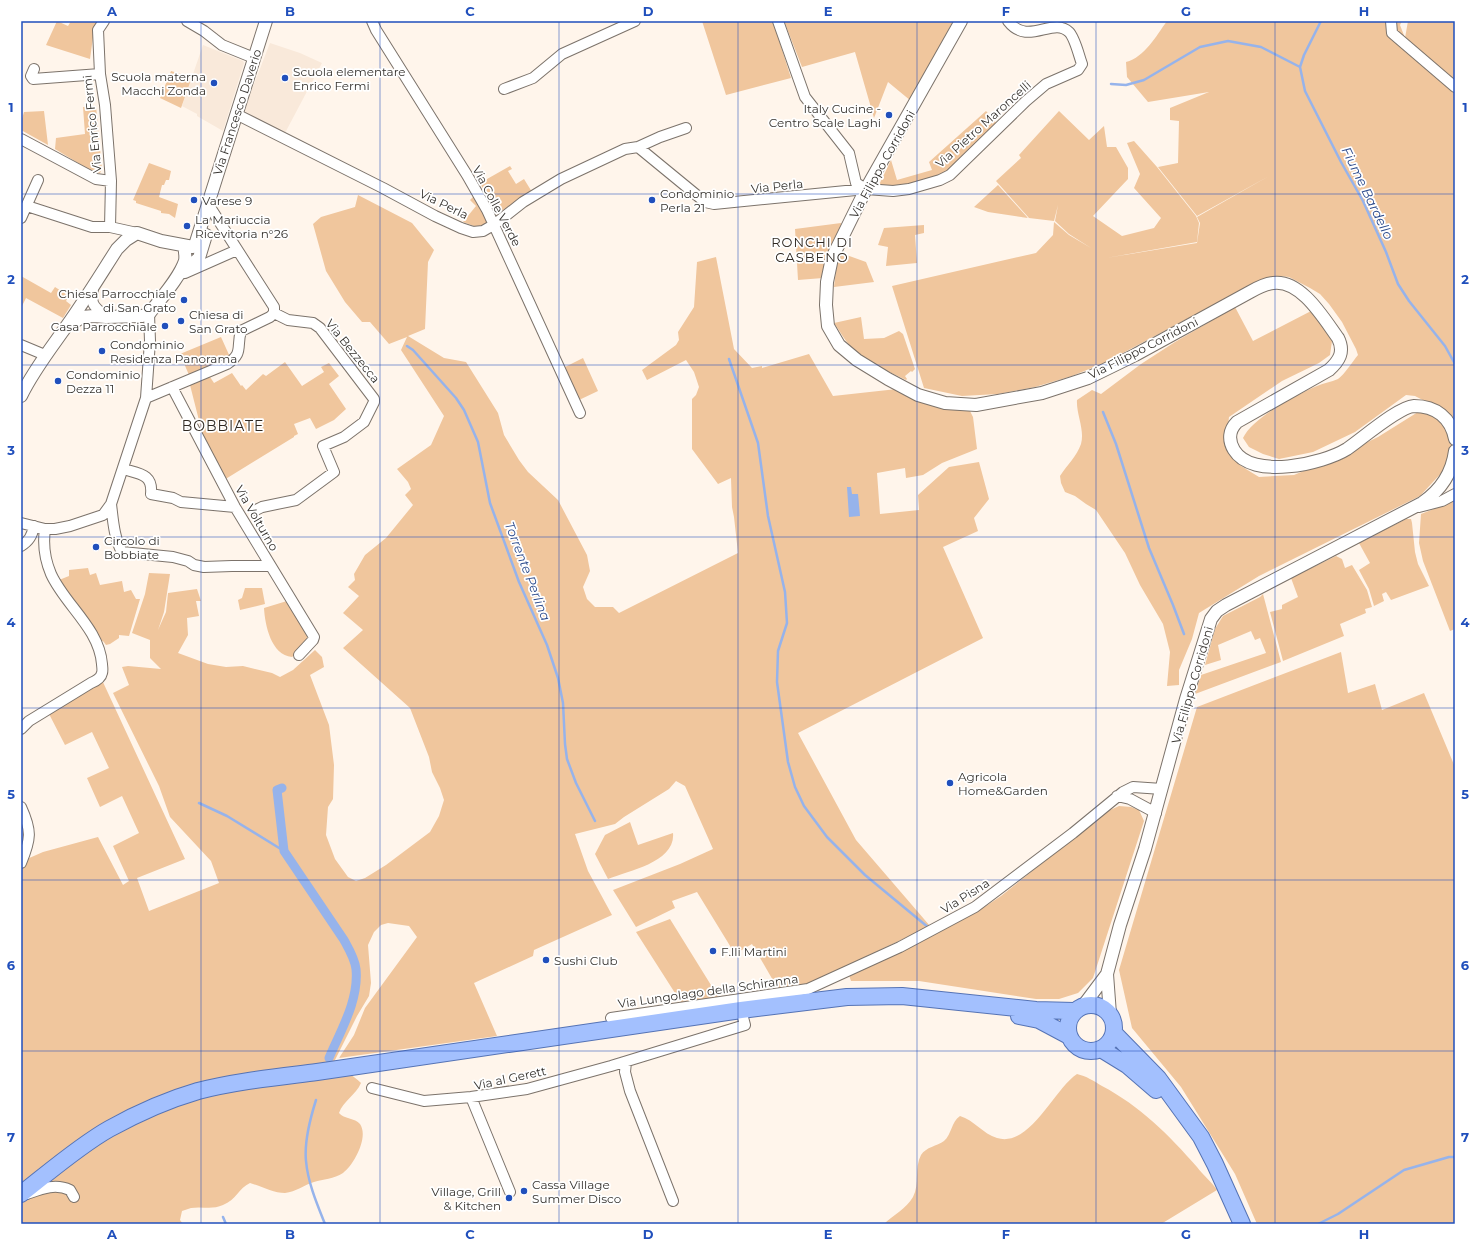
<svg xmlns="http://www.w3.org/2000/svg" width="1476" height="1245" viewBox="0 0 1476 1245" font-family="Montserrat,sans-serif">
  <rect width="100%" height="100%" fill="#fff5eb"/>
  <!-- built -->
  <path fill="#f9e9da" d="M270,43l30,10 22,10 -37,70 -42,-21z
    M203,45l40,16 1,2 -21,68 -26,-15v-2l-15,-8z"/>
  <!-- green -->
  <path fill="#f0c69d" d="M57,21l11,5 3,-5h26l-3,9 -4,29 -44,-14z
    M702,21h71l18,57 -65,17z
    M784,21h169l-42,80 -23,-19 -14,36 -19,-66 -53,15z
    M1167,21h235l-2,4 5,13 3,-17h47v402l-11,-12 -29,-15 -9,-1 -51,37 -42,20 -34,7 -16,-5 -14,-7 -6,-9c9,-20 53,-43 74,-52 7,-3 14,-4 21,-7 6,-4 15,-18 20,-24l-2,-6 -14,-27 -13,-18 -9,-10 -10,-6 -21,-11 -9,-1 -10,2 -38,17 -128,68 -32,13 -37,11 -37,7 -36,2 -38,-8 -32,-102 144,-33 17,-18 1,-13 15,13 22,13 -22,-14 -14,-13 3,-16 -4,16 -25,-3 -33,-37 25,-23 -2,-3 40,-44 30,29 15,-14 3,21h9l12,21v11l-35,37 29,20 32,-8 7,-10 -27,-30 6,-14 -13,-31 7,-2 23,26 39,49 3,7 -2,19 -91,16 91,-15 3,-20 -3,-6 72,-41 -72,40 -39,-49 20,-4 1,-42 -9,-1v-12l39,-16 -61,10 -21,-25 -1,-15c19,-5 30,-26 41,-41z
    M171,71l21,6 -11,31 -21,-10z
    M96,106l6,63 -2,4 -7,-1 -38,-23 1,-11 29,-4 -2,-27z
    M44,111l4,34 -27,-15v-8l3,-10z
    M986,111l12,14 -51,50 -35,12h-34l13,-27 6,20 35,-10 -3,-8z
    M149,163l22,8 -2,9h-3l-2,5h-2l-3,12 19,7 -3,14 -6,-4 -8,-1v-2l-25,-8v-2l-3,-1z
    M510,166l2,3 -4,2 8,13 8,-5 8,13 -25,17 -9,2 -5,-4 -13,-24z
    M998,185l30,33 -40,-6 -14,-5z
    M358,195l54,28 22,27 -6,12 -3,67 -17,7 36,22 22,4 32,51 6,22 15,25 9,12 30,28 29,55 3,16 -7,16 4,12 8,8h18l6,6 119,-60 -4,-36 -2,-10 -1,-29 -13,6 -26,-35v-50l4,-4 3,-8 -5,-15 -8,-12 -39,20 -5,-10 34,-25 3,-5 -1,-8 16,-25 3,-45 19,-5 18,92 18,19 10,-2v2l47,-14 24,42 64,-7 42,19 31,3 3,6 4,32 -35,14 -19,12 -17,3 -1,-10 -28,5 3,41 39,-4 -1,-15 31,-28 30,-5 10,37 -15,19 4,13 -35,16 40,91 -185,95 58,107 74,86 -119,57 -33,6 -26,-45 -17,10 -38,-62 -25,9 3,7 -39,19 -23,-37 67,-26 33,-15 -28,-63 -9,-5 -7,8 -45,28 -9,7 -40,10 13,37 24,44 -78,35 -1,6 -59,27 23,53 -158,22 15,-23 11,-27 52,-71 -8,-11 -21,-3 -7,2 -7,7 -6,13 3,38 -2,13 -12,20 -23,46c4,4 25,18 27,21 -5,12 -18,18 -22,30 5,6 16,5 21,11 9,13 -6,41 -17,49 -9,6 -20,6 -29,9 -10,3 -18,10 -29,11 -11,0 -24,-7 -35,-10 -11,5 -14,17 -27,22 -11,5 -21,1 -32,3 -3,1 -6,2 -9,3l-2,9 3,4h-162v-354l6,-11 16,-7 55,-15 25,48 6,-4 -16,-35 26,-13 -17,-37 -22,11 -13,-29 22,-10 -17,-36 -27,13 -17,-33 42,-22 12,-10 83,179 -48,19 12,33 70,-28 -8,-22 -41,-44 -11,-31 -46,-93 16,-8 -7,-18 6,-1 33,3 -11,-11v-18l-18,-7 13,-39 4,-21 21,1 -6,38 -6,18 8,-18 2,-19 29,-4 4,12h-5l3,15 -12,2 1,17 -10,18 30,11 18,3 17,-1 29,7 8,4 13,-7 22,-20 7,7 2,10 -14,8 19,50 5,40 -1,34 -5,8 -2,28 9,24 13,18 8,4 9,-3 21,-13 44,-33 9,-16 5,-16 -4,-12 -8,-16 -3,-15 -19,-49 -67,-60 20,-18 -20,-17 16,-17 -11,-9 7,-7 -1,-6 11,-19 21,-17 27,-33 -8,-10 6,-6 -3,-7 -11,-13 34,-24 13,-29 -43,-66 6,-13 -18,7 -19,-22h-8l-17,-20 -19,-31 -13,-47 8,-7 34,-10z
    M474,196l14,25 -3,3 -8,3 -14,-5 13,-16 -6,-6z
    M841,223v3l-7,16 -11,36 -25,2 -3,-51z
    M924,225v8l-9,2 2,28 -31,3 2,-19 -10,-2 6,-17z
    M841,253l25,9 8,20 -40,5 2,-18z
    M21,276l30,17 4,-6 14,9 -3,5 5,4 -8,13 -37,-20 -5,10z
    M1235,307l18,34 60,-31 20,24 -3,21 -11,8 -37,18 -53,36 -2,16 4,18 10,15 18,11 35,-2 45,-19 39,-19 40,-25h11l15,11 7,12v18l-6,16 -25,27 -161,80 -60,37 -7,26 -13,31v15l-12,1 3,-34 -7,-28 -23,-39 -15,-32 -29,-43 -10,-6 -11,-8 -10,-4 -4,-9 -1,-7c7,-11 17,-20 21,-32 4,-14 -5,-30 -4,-44l15,-10 9,4 40,-30 34,-22z
    M861,317l3,22 20,-1 15,-7 4,3 12,35 -3,3 -1,-1 -6,5 2,3 -1,1c-19,-9 -41,-19 -56,-34 -6,-7 -11,-16 -16,-23z
    M221,337l9,20 -41,18 -9,-21z
    M583,358l15,33 -19,9 -14,-33z
    M285,362l17,24 22,-14 -3,-5 8,-4 10,13 -10,8 17,25 -12,11 -18,9 -6,-11 -16,6 4,10 -4,2v1l-70,43 -18,-32 -16,-63 20,-8 4,6 18,-10 9,13 1,-1 4,5 17,-16 3,2z
    M1455,499v130l-5,2 -27,-70 -4,-18 2,-29 23,-9z
    M1406,519h5l1,4 3,29 3,12 11,22 -38,14 -5,-8 -4,2 2,7 -10,5 -5,-17 -10,-19 11,-7 -11,-20z
    M1336,556l6,3 3,9 7,-3 15,25 5,17 -7,2 1,4 -26,11 4,12 -61,25 -13,-49 12,-3v-4l16,-8 -7,-19z
    M88,568l2,7 6,-2 4,12 22,-4 2,11 7,-2 5,9h4l-11,37 -10,-1v3l-9,6 -4,1 -3,-4 -3,1 -41,-62 10,-4v-6z
    M245,588h17l3,16 -25,6 -2,-10 4,-2z
    M1263,594l18,68 -86,32 6,-19 65,-22 -6,-15 -5,2 -4,-9 -33,14 3,15 -16,5 10,-36 8,-13 37,-19z
    M287,601l17,26 4,13 -6,10 -10,7c-21,-2 -27,-32 -28,-49z
    M1341,652l7,41 27,-9 7,26 42,-17 31,74v457h-198l-22,-50 -54,-87 -49,-59 -13,-58 78,-263z
    M1119,806l12,1 8,3 5,11 -51,157 -15,15 -19,6h-23l-117,-18h-68l-2,-6 137,-69 15,-10 105,-84z
    M630,822l8,23 35,-12c3,29 -44,38 -65,46l-13,-25 10,-19z
    M670,919l49,79 -37,6 -46,-72z
    M1077,1074c9,2 17,7 25,12 38,20 67,49 95,81 6,8 14,14 20,23l-56,34h-277c9,-9 22,-15 29,-27 7,-13 1,-29 8,-42 5,-8 16,-9 23,-14 8,-7 7,-19 16,-25 14,4 23,18 37,22 33,10 57,-49 80,-64z"/>
  <!-- water -->
  <path fill="#96b3eb" d="M847,487h4l1,7h6l2,22 -11,1z"/>
  <g fill="none" stroke-linecap="round" stroke-linejoin="round">
    <!-- stream -->
    <path stroke="#96b3eb" stroke-width="2.5" d="M1321,21l-17,34 -4,12 5,24 36,71 22,39 23,51 12,32 11,17 36,45 10,18
      M1111,84l15,1 18,-5 56,-33 28,-6 33,6 39,20
      M407,346l6,4 43,48 8,12 14,32 12,61 29,79 28,63 11,33 5,25 2,41 2,15 9,24 19,38
      M729,359l29,84 10,73 17,76 2,31 -9,28 -1,31 11,80 7,25 9,19 23,31 38,38 64,53
      M1103,412l13,32 33,104 24,57 11,29
      M199,803l28,13 57,35
      M316,1100c-6,19 -12,41 -10,61 2,22 11,43 19,63
      M223,1217l3,7
      M1318,1224l20,-10 66,-44 45,-13h6"/>
    <!-- canal -->
    <path stroke="#96b3eb" stroke-width="9" d="M282,788l-5,2 7,61 60,89c5,9 11,19 12,29 3,31 -15,61 -27,89"/>
    <!-- minor casing -->
    <g stroke="#7c736b" stroke-width="12">
      <path id="minor" d="M104,21l-6,9 2,44 5,31 6,76 -1,46
        M187,21l17,10 18,14 32,13
        M372,21l4,9 91,145 20,35 93,203
        M778,21l27,76 44,56 7,30 10,6
        M1391,21l1,12 63,54
        M34,69l-3,7 2,3 67,-5
        M504,89l29,-11 29,-24 73,-33
        M236,114l147,74 52,28 26,12 12,4 10,-1 12,-7 28,-22 38,-23 64,-30 13,-2 67,55 9,2 152,-15 27,2 16,-2 31,-9 10,-5 76,-74 20,-17 32,-14 4,-6c-3,-8 -7,-26 -13,-32 -16,-16 -41,15 -61,-11
        M21,139l75,40 15,2
        M638,147l22,-10 26,-9
        M208,204l66,103v6
        M27,206l65,21h18l27,6
        M21,218l17,-38
        M185,273l52,-23
        M93,287c-2,18 -1,18 13,30
        M21,345l24,10
        M172,387l63,120 79,130 -1,3 -14,15
        M146,398l4,-57 -1,-27
        M123,469c17,5 30,5 28,25l22,4 8,4 54,5
        M111,504c2,16 3,34 11,48l51,5 15,4 6,4 10,2 28,-1h38
        M1419,507l23,-6 13,-7
        M256,510l6,-3 34,-7 38,-28 -11,-26 21,-9 20,-15 10,-20v-3l-54,-71 -7,-5 -25,-3 -14,-7
        M21,523l24,6h10l15,-3 33,-11 8,-11 35,-106 81,-34c17,-11 9,-17 14,-33l29,-14 4,-4
        M21,546c8,-5 11,-10 13,-20
        M21,729l8,-8 62,-38c5,-2 10,-5 11,-10 1,-3 0,-7 0,-9 -3,-36 -37,-59 -51,-90 -6,-14 -8,-31 -6,-45
        M1117,796l13,3 26,14
        M21,807c11,24 10,32 0,56
        M611,1018l197,-29 92,-42 75,-40 98,-74 50,-41 10,-5 29,2
        M626,1062l-1,10 5,19 43,110
        M372,1088l52,13 47,-4 56,-8 84,-23 134,-41 -4,-15
        M471,1097l39,95
        M27,1194c14,-5 28,-11 43,-4l4,7"/>
    </g>
    <!-- tertiary casing -->
    <g stroke="#7c736b" stroke-width="14">
      <path id="tertiary" d="M961,21l-95,168 -34,69 -5,24 -1,23 2,21 11,19 18,15 31,19 30,16 27,8 31,2 66,-12 46,-15 47,-23 115,-63c7,-4 15,-8 23,-9 28,-4 51,36 65,55 7,14 1,23 -9,32l-92,52c-8,8 -9,18 -3,28 18,30 89,14 113,-1 15,-10 51,-42 67,-43 22,0 37,12 41,33
        M181,273l18,-15 7,-23
        M70,325l12,-8 12,-1 12,1 36,-1 7,-2c11,-15 30,-35 36,-53 1,-5 0,-10 -1,-15
        M21,396c11,-23 27,-44 42,-65 19,-26 36,-54 54,-82l9,-9 11,-7 24,8 32,6 3,-5 70,-221
        M1083,1006l24,-32
        M1110,1014l-3,-40 13,-49 25,-76 41,-150 25,-80 6,-8 9,-6 196,-102c19,-13 30,-29 33,-52"/>
    </g>
    <!-- primary casing -->
    <g stroke="#5573b5" stroke-width="18">
      <path id="primary" d="M1068 1028a23 23 0 1 1 46 0a23 23 0 1 1-46 0Z
        M1019,1016l20,4 30,16
        M1114,1033l44,45 43,59 14,27 27,60
        M1101,1049l26,16 29,25
        M21,1194c27,-21 58,-48 88,-65 27,-15 58,-29 89,-38 39,-10 80,-14 119,-19l424,-62 106,-13 55,-1 134,14 38,1"/>
    </g>
    <!-- minor -->
    <use href="#minor" stroke="#fff" stroke-width="10"/>
    <!-- tertiary -->
    <use href="#tertiary" stroke="#fff" stroke-width="12"/>
    <!-- primary -->
    <use href="#primary" stroke="#a3c0fe" stroke-width="16"/>
  </g>
  <!-- grid -->
  <path fill="none" stroke="#204fbc" stroke-width="1" stroke-opacity="0.55" d="M201,21v1203M380,21v1203M559,21v1203M738,21v1203M917,21v1203M1096,21v1203M1275,21v1203M21,194h1434M21,365h1434M21,537h1434M21,708h1434M21,880h1434M21,1051h1434"/>
  <!-- markers -->
  <g fill="#204fbc" stroke="#fff" stroke-width="1.5">
    <circle cx="285" cy="78" r="4"/>
    <circle cx="214" cy="83" r="4"/>
    <circle cx="889" cy="115" r="4"/>
    <circle cx="194" cy="200" r="4"/>
    <circle cx="652" cy="200" r="4"/>
    <circle cx="187" cy="226" r="4"/>
    <circle cx="184" cy="300" r="4"/>
    <circle cx="181" cy="321" r="4"/>
    <circle cx="165" cy="326" r="4"/>
    <circle cx="102" cy="351" r="4"/>
    <circle cx="58" cy="381" r="4"/>
    <circle cx="96" cy="547" r="4"/>
    <circle cx="950" cy="783" r="4"/>
    <circle cx="713" cy="951" r="4"/>
    <circle cx="546" cy="960" r="4"/>
    <circle cx="524" cy="1191" r="4"/>
    <circle cx="509" cy="1198" r="4"/>
  </g>
  <g text-anchor="middle" dominant-baseline="central" stroke-width="3.5" stroke-linejoin="round" paint-order="stroke">
    <!-- poi labels -->
    <g font-size="12" fill="#36332f" stroke="#fff" text-anchor="start">
      <text x="293" y="71">Scuola elementare<tspan x="293" dy="14">Enrico Fermi</tspan></text>
      <text x="206" y="76" text-anchor="end">Scuola materna<tspan x="206" dy="14">Macchi Zonda</tspan></text>
      <text x="881" y="108" text-anchor="end">Italy Cucine -<tspan x="881" dy="14">Centro Scale Laghi</tspan></text>
      <text x="660" y="193">Condominio<tspan x="660" dy="14">Perla 21</tspan></text>
      <text x="202" y="200">Varese 9</text>
      <text x="195" y="219">La Mariuccia<tspan x="195" dy="14">Ricevitoria n°26</tspan></text>
      <text x="176" y="293" text-anchor="end">Chiesa Parrocchiale<tspan x="176" dy="14">di San Grato</tspan></text>
      <text x="189" y="314">Chiesa di<tspan x="189" dy="14">San Grato</tspan></text>
      <text x="157" y="326" text-anchor="end">Casa Parrocchiale</text>
      <text x="110" y="344">Condominio<tspan x="110" dy="14">Residenza Panorama</tspan></text>
      <text x="66" y="374">Condominio<tspan x="66" dy="14">Dezza 11</tspan></text>
      <text x="104" y="540">Circolo di<tspan x="104" dy="14">Bobbiate</tspan></text>
      <text x="958" y="776">Agricola<tspan x="958" dy="14">Home&amp;Garden</tspan></text>
      <text x="721" y="951">F.lli Martini</text>
      <text x="554" y="960">Sushi Club</text>
      <text x="532" y="1184">Cassa Village<tspan x="532" dy="14">Summer Disco</tspan></text>
      <text x="501" y="1191" text-anchor="end">Village, Grill<tspan x="501" dy="14">&amp; Kitchen</tspan></text>
    </g>
    <!-- street labels -->
    <g font-size="12" fill="#36332f" stroke="#fff">
      <text transform="translate(237 112) rotate(-72)">Via Francesco Daverio</text>
      <text transform="translate(92 124) rotate(-96)">Via Enrico Fermi</text>
      <text transform="translate(983 124) rotate(-42)">Via Pietro Maroncelli</text>
      <text transform="translate(882 164) rotate(-61)">Via Filippo Corridoni</text>
      <text transform="translate(777 186) rotate(-6)">Via Perla</text>
      <text transform="translate(444 204) rotate(26)">Via Perla</text>
      <text transform="translate(497 206) rotate(62)">Via Colle Verde</text>
      <text transform="translate(1143 348) rotate(-27)">Via Filippo Corridoni</text>
      <text transform="translate(353 351) rotate(51)">Via Bezzecca</text>
      <text transform="translate(257 518) rotate(60)">Via Volturno</text>
      <text transform="translate(1192 685) rotate(-74)">Via Filippo Corridoni</text>
      <text transform="translate(965 896) rotate(-32)">Via Pisna</text>
      <text transform="translate(708 991) rotate(-8)">Via Lungolago della Schiranna</text>
      <text transform="translate(510 1078) rotate(-12)">Via al Gerett</text>
    </g>
    <!-- water labels -->
    <g font-size="13" font-style="italic" fill="#2b4a8c" stroke="#fff">
      <text transform="translate(1368 193) rotate(64)">Fiume Bardello</text>
      <text transform="translate(528 571) rotate(69)">Torrente Perlina</text>
    </g>
    <!-- neighbourhood labels -->
    <g font-size="13" letter-spacing="1" fill="#2f2821" stroke="#fff">
      <text x="812" y="242">RONCHI DI<tspan x="812" dy="15">CASBENO</tspan></text>
    </g>
    <!-- quarter labels -->
    <g font-size="14" letter-spacing="1" fill="#2f2821" stroke="#fff">
      <text x="223" y="426">BOBBIATE</text>
    </g>
  </g>
  <!-- border -->
  <rect width="1476" height="1245" fill="none" stroke="#ffffff" stroke-width="44"/>
  <rect x="22" y="22" width="1432" height="1201" fill="none" stroke="#204fbc" stroke-width="1.5"/>
  <g font-size="13" text-anchor="middle" font-weight="bold" fill="#204fbc">
    <text x="112" y="16">A</text>
    <text x="290" y="16">B</text>
    <text x="470" y="16">C</text>
    <text x="648" y="16">D</text>
    <text x="828" y="16">E</text>
    <text x="1006" y="16">F</text>
    <text x="1186" y="16">G</text>
    <text x="1364" y="16">H</text>
    <text x="11" y="112">1</text>
    <text x="1465" y="112">1</text>
    <text x="11" y="284">2</text>
    <text x="1465" y="284">2</text>
    <text x="11" y="455">3</text>
    <text x="1465" y="455">3</text>
    <text x="11" y="627">4</text>
    <text x="1465" y="627">4</text>
    <text x="11" y="799">5</text>
    <text x="1465" y="799">5</text>
    <text x="11" y="970">6</text>
    <text x="1465" y="970">6</text>
    <text x="11" y="1142">7</text>
    <text x="1465" y="1142">7</text>
    <text x="112" y="1239">A</text>
    <text x="290" y="1239">B</text>
    <text x="470" y="1239">C</text>
    <text x="648" y="1239">D</text>
    <text x="828" y="1239">E</text>
    <text x="1006" y="1239">F</text>
    <text x="1186" y="1239">G</text>
    <text x="1364" y="1239">H</text>
  </g>
</svg>
